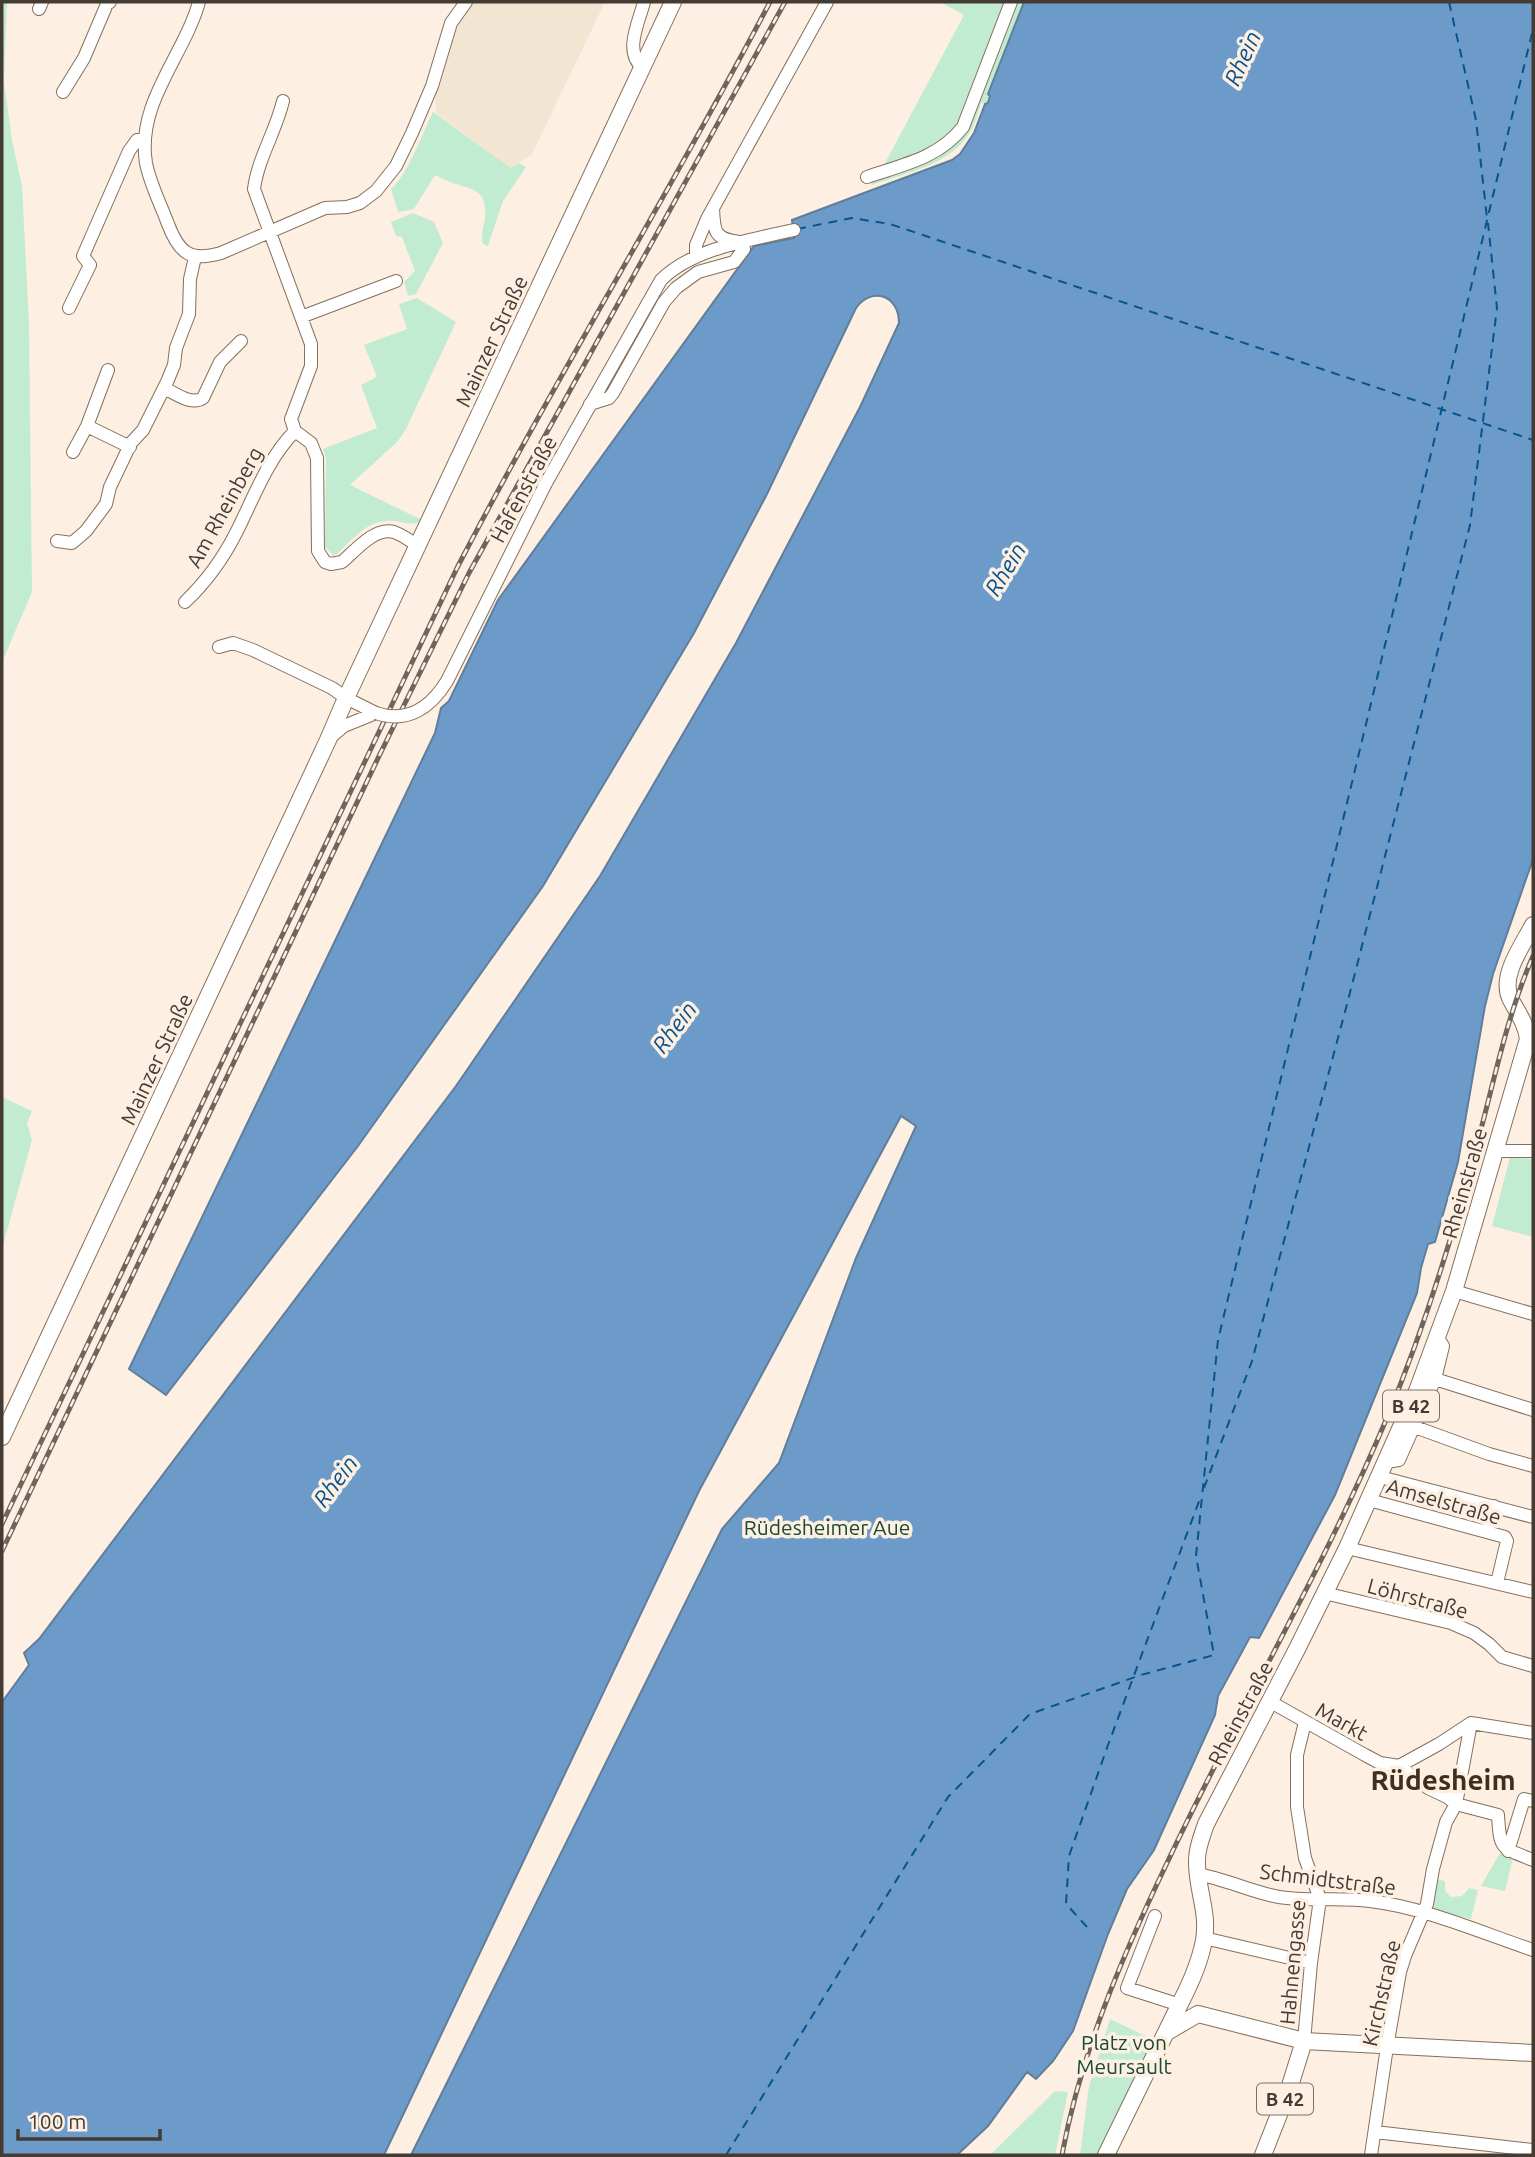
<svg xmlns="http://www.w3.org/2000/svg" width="1535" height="2157" viewBox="0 0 1535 2157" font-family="Ubuntu,sans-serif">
  <rect width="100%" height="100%" fill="#fdefe2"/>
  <!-- education -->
  <path fill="#f2e6d2" d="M472,2h133l-73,152 -21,14 -74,-54 -2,-18 18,-69z"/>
  <!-- green -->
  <path fill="#c2ecd1" d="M2,2h5l-3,80 8,58 10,46 7,137 3,269 -30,70z
    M940,2h84l-35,92 2,2 -3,8 -7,-1c-3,11 -6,22 -12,31 -21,32 -64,39 -97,51l-5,-8 16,-10 81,-152z
    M433,112l78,56 8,-5 7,4 -23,34 -15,45 -5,-2c-3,-11 1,-16 2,-27 2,-25 -9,-27 -29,-33 -7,-2 -14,-6 -21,-9l-21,34 -16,3 -7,-23c16,-13 32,-57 42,-77z
    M413,213l21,9 9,21 -27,51 -8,2 -4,-14 11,-11 -13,-34 -6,-1 -5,-14z
    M417,298l39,24 -50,107 -8,12 -48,44 72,35c-11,9 -25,-2 -38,1 -20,3 -33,20 -47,33l-4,1 -8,-8 1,-88 -3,-10 54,-21 -16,-43 16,-8 -13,-32 43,-16 -8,-25z
    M2,1097l30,14 -5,12 5,17 -30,109z
    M1510,1157l23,2v78l-41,-11z
    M1500,1853l13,4 -8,34 -24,-5z
    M1439,1880l6,1v10l6,6 11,-1 7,-8 9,2 -7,29 -38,-9 3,-27z
    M1110,2019l48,23 -60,113h-18l9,-69z
    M1055,2091l13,1 -13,63h-65z"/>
  <!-- water -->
  <path fill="#6c9bca" stroke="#607e9c" stroke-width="2" d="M1024,2h509v857l-40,115 -8,32 -27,156 -23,80 -7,2 -7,24 -4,25 -82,202 -76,143 -9,-1 -32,59 -3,19 -61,135 -27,39 -19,45 -35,97 -20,30 -17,18 -9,-7 -39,54 -31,29h-546l311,-626 57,-66 77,-205 60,-132 -15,-10 -202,375 -315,664h-382v-453l27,-37 -5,-12 15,-14 417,-553 144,-210 136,-233 124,-236 39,-84c0,-28 -27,-37 -43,-15l-89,186 -73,139 -151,253 -185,260 -192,249 -37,-26 306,-636 6,-25 8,-7 49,-101 256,-354 40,-8 -2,-18 160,-60 8,-6 14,-21 11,-29 3,-1 2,-7 -2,-2z"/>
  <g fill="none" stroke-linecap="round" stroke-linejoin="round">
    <!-- ferry -->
    <path stroke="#06548f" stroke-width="2" stroke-dasharray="9 7" stroke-linecap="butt" d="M1449,2l27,118 11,98
      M797,229l55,-11 38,6 643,216
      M1204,1488l48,-127 94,-353 124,-483 27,-217 -9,-85
      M1087,1927l-21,-23 3,-48 39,-111 93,-249
      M726,2155l222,-358 82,-83 111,-39 73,-20 -18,-99 22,-216 315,-1311"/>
    <!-- minor casing -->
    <g stroke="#84705c" stroke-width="14">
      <path id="minor" d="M199,2c-15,54 -63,101 -53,161 4,21 15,42 22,61 11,29 22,38 53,29l104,-45 22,-1 13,-4 16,-12 20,-25 16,-33 20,-47 19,-63 15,-21
        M39,9l3,-7
        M643,68c-20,-16 -4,-46 1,-66
        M63,92l21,-34 23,-54 3,-2
        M283,101c-7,30 -25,57 -29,88l57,155v22l-20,53 4,12 16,12 6,15 1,93 7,11 6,2 11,-2c13,-11 32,-35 52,-30 8,3 17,9 24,14
        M867,177c35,-12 72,-19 96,-50l48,-125
        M713,208c1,24 1,31 27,34
        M696,257v-12l11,-26 120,-217
        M69,308l21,-43 -7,-9 46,-105 8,-11 7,-2
        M301,317l95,-36
        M108,370l-21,56 43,21
        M164,388c11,5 27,18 39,10l17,-36 21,-21
        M590,404l19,-6 4,-5 51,-91 12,-14 22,-16 36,-10 10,-13 -1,-7
        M73,452l14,-26
        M546,483l115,-203c32,-32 90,-40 133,-50
        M57,541l15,2 14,-12 20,-27 4,-17 21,-44 12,-13 24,-48 7,-17 2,-17 13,-34 1,-35 5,-22
        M185,602c21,-20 39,-45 52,-71 17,-34 31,-73 58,-100
        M219,647l14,-4 20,7 79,38 14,10 30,15
        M331,737l13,-11 32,-13
        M1496,1151h37
        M1454,1291l79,23
        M1435,1379l98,31
        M1415,1427l74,27 44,12
        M1386,1462l13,-2 36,-81 8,-33 -5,-8
        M1380,1477l153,40
        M1369,1500l136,37 2,4 -10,42
        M1487,1532l7,-26
        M1347,1548l186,44
        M1324,1593l127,30 23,10 15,11 13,13 31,9
        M1269,1701l96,54 15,8 19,3 40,-22 32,-21
        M1471,1723l62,10
        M1399,1766l29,22 19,9 9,7 42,11c2,36 3,32 35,45
        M1508,1851l16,-52 9,2
        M1197,1874c29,5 54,18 82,23 30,5 61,0 91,4 53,6 112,32 163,49
        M1155,1916l-28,72 53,17
        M1204,1938l107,25
        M1304,2041l7,-78 9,-64 -15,-41 -8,-51v-52l8,-33
        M1375,2132l158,18
        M1371,2155l16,-108 13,-75 5,-16 22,-52 6,-35 13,-47 10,-18 15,-81"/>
    </g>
    <!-- major casing -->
    <g stroke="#84705c" stroke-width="18">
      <path id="major" d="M2,1437l326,-697 18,-42 327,-696
        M1167,2032l31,-18 106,27 229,12
        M1106,2155c22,-45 44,-90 66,-135 13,-26 27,-52 32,-80 5,-29 -8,-52 -7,-80 0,-13 5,-24 9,-36l91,-175 50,-101 70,-157 37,-100 74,-252c-2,-16 -11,-27 -18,-41 -10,-23 13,-53 23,-73
        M1263,2155l26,-66 15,-48"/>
    </g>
    <!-- minor -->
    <use href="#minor" stroke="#fff" stroke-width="12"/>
    <!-- major -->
    <use href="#major" stroke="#fff" stroke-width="16"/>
    <!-- rail casing -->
    <g stroke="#6f655b" stroke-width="5">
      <path id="rail" d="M2,1524l455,-956c99,-191 213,-375 313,-566
        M2,1551l378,-797 89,-181 316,-571
        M1062,2155c19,-103 60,-198 105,-292 70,-149 155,-291 219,-443 36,-86 64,-174 88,-265 19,-67 31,-135 59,-199"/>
    </g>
    <!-- rail -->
    <use href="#rail" stroke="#fdefe2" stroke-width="2.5" stroke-dasharray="8" stroke-linecap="butt"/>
    <!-- minor-bridge casing -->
    <g stroke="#84705c" stroke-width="14" stroke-linecap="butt">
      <path id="minor-bridge" d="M376,713c32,11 55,-6 71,-32l99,-198"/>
    </g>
    <!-- minor-bridge -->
    <use href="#minor-bridge" stroke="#fff" stroke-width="12"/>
  </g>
  <g text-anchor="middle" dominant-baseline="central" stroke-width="7" stroke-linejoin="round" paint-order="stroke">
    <!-- shield labels -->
    <g fill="#fdefe2" stroke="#7c7167" stroke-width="2">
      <rect x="1383" y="1390.5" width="56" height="31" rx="5"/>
      <rect x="1257" y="2083.5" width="56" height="31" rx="5"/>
    </g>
    <g font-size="19" font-weight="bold" fill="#443b32">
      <text x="1411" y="1406">B 42</text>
      <text x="1285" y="2099">B 42</text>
    </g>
    <!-- street labels -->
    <g font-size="21" fill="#443b32" stroke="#fdefe2">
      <text transform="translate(491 341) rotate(-65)">Mainzer Straße</text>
      <text transform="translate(523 489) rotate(-62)">Hafenstraße</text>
      <text transform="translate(224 507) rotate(-61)">Am Rheinberg</text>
      <text transform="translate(156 1059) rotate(-65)">Mainzer Straße</text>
      <text transform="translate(1464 1183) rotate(-74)">Rheinstraße</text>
      <text transform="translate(1444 1501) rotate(16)">Amselstraße</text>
      <text transform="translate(1418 1598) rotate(15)">Löhrstraße</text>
      <text transform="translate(1240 1713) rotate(-62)">Rheinstraße</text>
      <text transform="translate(1342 1721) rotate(29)">Markt</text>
      <text transform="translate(1328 1879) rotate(7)">Schmidtstraße</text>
      <text transform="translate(1292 1962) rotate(-85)">Hahnengasse</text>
      <text transform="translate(1381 1993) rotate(-77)">Kirchstraße</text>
    </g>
    <!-- park labels -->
    <g font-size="21" fill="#194a30" stroke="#fdefe2">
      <text x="827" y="1527">Rüdesheimer Aue</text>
      <text x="1124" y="2042">Platz von<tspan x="1124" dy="24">Meursault</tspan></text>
    </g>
    <!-- water labels -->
    <g font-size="23" font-style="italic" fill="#06548f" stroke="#fdefe2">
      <text transform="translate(1242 58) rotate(-66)">Rhein</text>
      <text transform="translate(1005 569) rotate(-59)">Rhein</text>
      <text transform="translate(674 1027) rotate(-53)">Rhein</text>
      <text transform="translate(335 1481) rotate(-53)">Rhein</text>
    </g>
    <!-- district labels -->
    <g font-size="28" font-weight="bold" fill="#3f2f1c" stroke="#fdefe2">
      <text x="1443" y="1779">Rüdesheim</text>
    </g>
  </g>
  <!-- border -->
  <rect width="1535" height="2157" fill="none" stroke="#443b32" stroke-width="7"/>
  <!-- scale -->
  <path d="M18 2129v10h142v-10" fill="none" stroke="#443b32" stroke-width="3.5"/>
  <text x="28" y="2129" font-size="21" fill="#443b32" stroke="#fdefe2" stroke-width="5" paint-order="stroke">100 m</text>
</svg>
